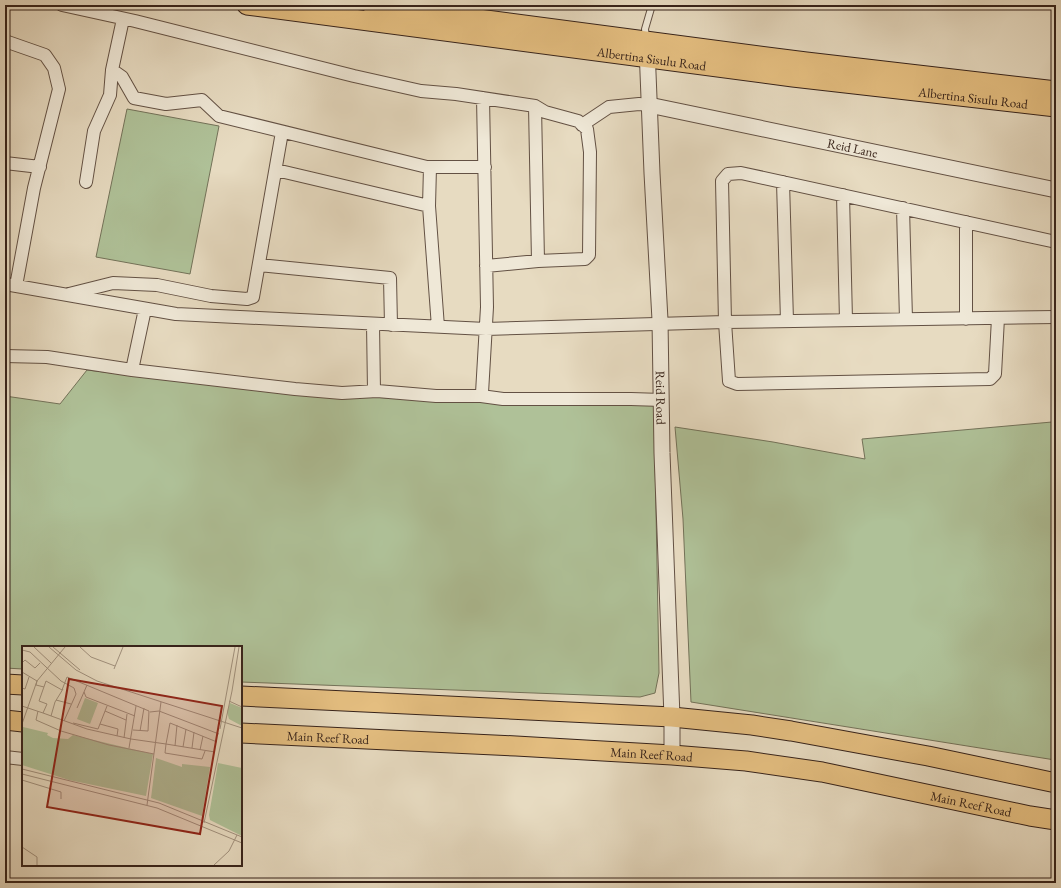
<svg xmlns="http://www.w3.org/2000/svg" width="1061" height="888" viewBox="0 0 1061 888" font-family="'EB Garamond',serif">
  <rect width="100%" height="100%" fill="#e7dbc1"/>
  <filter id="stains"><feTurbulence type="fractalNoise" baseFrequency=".005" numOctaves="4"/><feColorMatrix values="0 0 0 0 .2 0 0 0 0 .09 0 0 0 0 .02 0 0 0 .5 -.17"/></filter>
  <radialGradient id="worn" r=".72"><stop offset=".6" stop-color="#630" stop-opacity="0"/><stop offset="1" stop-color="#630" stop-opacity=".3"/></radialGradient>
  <!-- green -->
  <path fill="#afc198" stroke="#737259" d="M127,109l92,17 -29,148 -94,-17z
    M87,370l183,22 180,9 90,2 114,-2 5,272 -4,20 -15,4 -399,-15v-35h-218v22l-18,-1v-272l55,8z
    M1052,422l3,338 -364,-58 -8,-183 -8,-92 98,15 92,17 -3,-20z"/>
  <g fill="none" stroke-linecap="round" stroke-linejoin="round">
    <!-- service casing -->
    <g stroke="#635144" stroke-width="8">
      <path id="service" d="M646,38l-1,-9 7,-24"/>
    </g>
    <!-- minor casing -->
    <g stroke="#635144" stroke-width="14">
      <path id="minor" d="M62,5l73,16 219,55 67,15 35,3 79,12 10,6 33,9 9,8 3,23 -1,103 -4,4 -47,2 -52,5
        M123,19l-11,51 10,7 12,21 32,6 36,-4 17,16 208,51h58
        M5,41l40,14 9,13 5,21 -25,99 -18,98
        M535,106l3,155
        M582,125l27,-18 30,-3 10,1
        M5,163l35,4
        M430,167l-1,39 9,121
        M276,170l153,36
        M86,182l8,-51 16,-36 2,-25
        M783,182l4,139
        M843,195l3,125
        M903,208l3,111
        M966,222v97
        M259,265l131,13 1,47
        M5,284l171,30 310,15 239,-7 -3,-141 6,-7 13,-1 315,69
        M69,294l44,-11 44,2 54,11 36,3 6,-2 29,-165
        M998,318l-3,56 -5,5 -253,5 -8,-3 -4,-59 331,-5
        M373,324l1,67
        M5,356l42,1 85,13 163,19 47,4 35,-2 59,5h45l22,3h128l31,1
        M132,370l13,-61
        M482,393l5,-86 -4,-209
        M5,757l18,2"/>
    </g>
    <!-- tertiary casing -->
    <g stroke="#635144" stroke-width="17">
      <g id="tertiary">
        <path id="s1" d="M647,48l5,125 8,147 2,133 10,264v38"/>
        <path id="s2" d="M649,105l407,85"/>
      </g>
    </g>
    <!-- primary casing -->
    <g stroke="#37231a" stroke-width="21">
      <g id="primary">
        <path id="s3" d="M247,5l546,72 263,30"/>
        <path d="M372,5l434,57 250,29"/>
        <path d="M5,684l18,1"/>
        <path d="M241,696l431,21 80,8 39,6 137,25 128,27"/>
        <path d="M5,720l18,2"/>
        <path id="s4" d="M241,733l275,13 156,9 74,6 76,11 208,44 26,4"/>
      </g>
    </g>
    <!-- service -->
    <use href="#service" stroke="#efe8d7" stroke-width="6"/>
    <!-- minor -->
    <use href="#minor" stroke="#efe8d7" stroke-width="12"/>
    <!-- tertiary -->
    <use href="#tertiary" stroke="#efe8d7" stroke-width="15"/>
    <!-- primary -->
    <use href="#primary" stroke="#e4be80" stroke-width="19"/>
  </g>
  <g text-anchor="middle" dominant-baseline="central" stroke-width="3" stroke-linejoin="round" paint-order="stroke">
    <!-- street labels -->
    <g font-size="13" fill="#37231a" stroke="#efe8d7">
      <text stroke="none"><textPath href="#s3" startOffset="408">Albertina Sisulu Road</textPath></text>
      <text stroke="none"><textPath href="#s3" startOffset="732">Albertina Sisulu Road</textPath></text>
      <text stroke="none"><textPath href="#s2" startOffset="208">Reid Lane</textPath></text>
      <text stroke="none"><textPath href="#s1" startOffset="350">Reid Road</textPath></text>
      <text stroke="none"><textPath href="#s4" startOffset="87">Main Reef Road</textPath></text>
      <text stroke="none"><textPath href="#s4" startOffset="411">Main Reef Road</textPath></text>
      <text stroke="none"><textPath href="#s4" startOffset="735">Main Reef Road</textPath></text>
    </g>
  </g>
  <!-- overview -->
  <g transform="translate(22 646)">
    <rect width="220" height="220" fill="#e7dbc1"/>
    <path d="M63,52l13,5 -8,21 -13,-5zM208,57l12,5v18l-13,-7 -2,-7zM1,81l25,6 -1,2 6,3 15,1 5,-4 80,19 -7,42 -77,-16 -47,-15zM134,112l26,9v-3l28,3 -8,49 -51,-18zM196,117l24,5v68l-32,-16 -1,-5z" fill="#afc198"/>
    <path fill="none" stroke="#a1917e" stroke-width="1" d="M12,1l17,16M27,1l27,23 21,11 145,47M31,1l27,23M58,1l11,10 24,9M0,4l8,2 31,29 13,7 2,6 -12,27M0,17l3,-3 10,8 5,-5M92,23l9,-22M0,26l15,9 -1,4 8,2M65,39l-3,7 2,5 49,19M0,42l3,1 4,-12M34,54l15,4M207,55l13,6M0,60l21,7 4,-9 -8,-3 7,-20 16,9 5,-13 82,34 -1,20 -15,-1M55,62l7,-16M16,65l-2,9 25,11 48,14 45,9M83,65l21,9M128,66l9,-1 60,23M21,67l44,16 44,10 35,5 4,-21 47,19M29,70l4,-14 8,-13M51,77l25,6 9,-23M0,78l15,-43 28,-34M78,78l18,5 -1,7M198,83l15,-82M118,85l4,-23M102,92l3,-24M153,100l2,-21M161,101l3,-18M107,102l7,-42M170,102l2,-16M178,104l3,-14M183,105l-3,8 -37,-6 1,-9 49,8M0,123l137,34 83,34M0,128l135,34 85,35M0,134l39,12v7M125,159l14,-103M182,177l28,-132 7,-44M0,201l15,10v8M192,219l15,-14 8,-16"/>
    <path fill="#8f2418" fill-opacity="0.15" stroke="#8f2418" stroke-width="2" d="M47,33l153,27 -22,128 -153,-27z"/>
    <rect width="220" height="220" fill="none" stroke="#37231a" stroke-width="2"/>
  </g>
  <!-- margin -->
  <rect width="1061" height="888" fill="none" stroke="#e7dbc1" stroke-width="20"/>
  <rect x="6" y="6" width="1049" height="876" fill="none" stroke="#37231a" stroke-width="2"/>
  <rect x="10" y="10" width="1041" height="868" fill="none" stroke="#37231a"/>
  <rect width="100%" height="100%" filter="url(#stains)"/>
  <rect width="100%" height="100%" fill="url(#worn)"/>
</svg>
